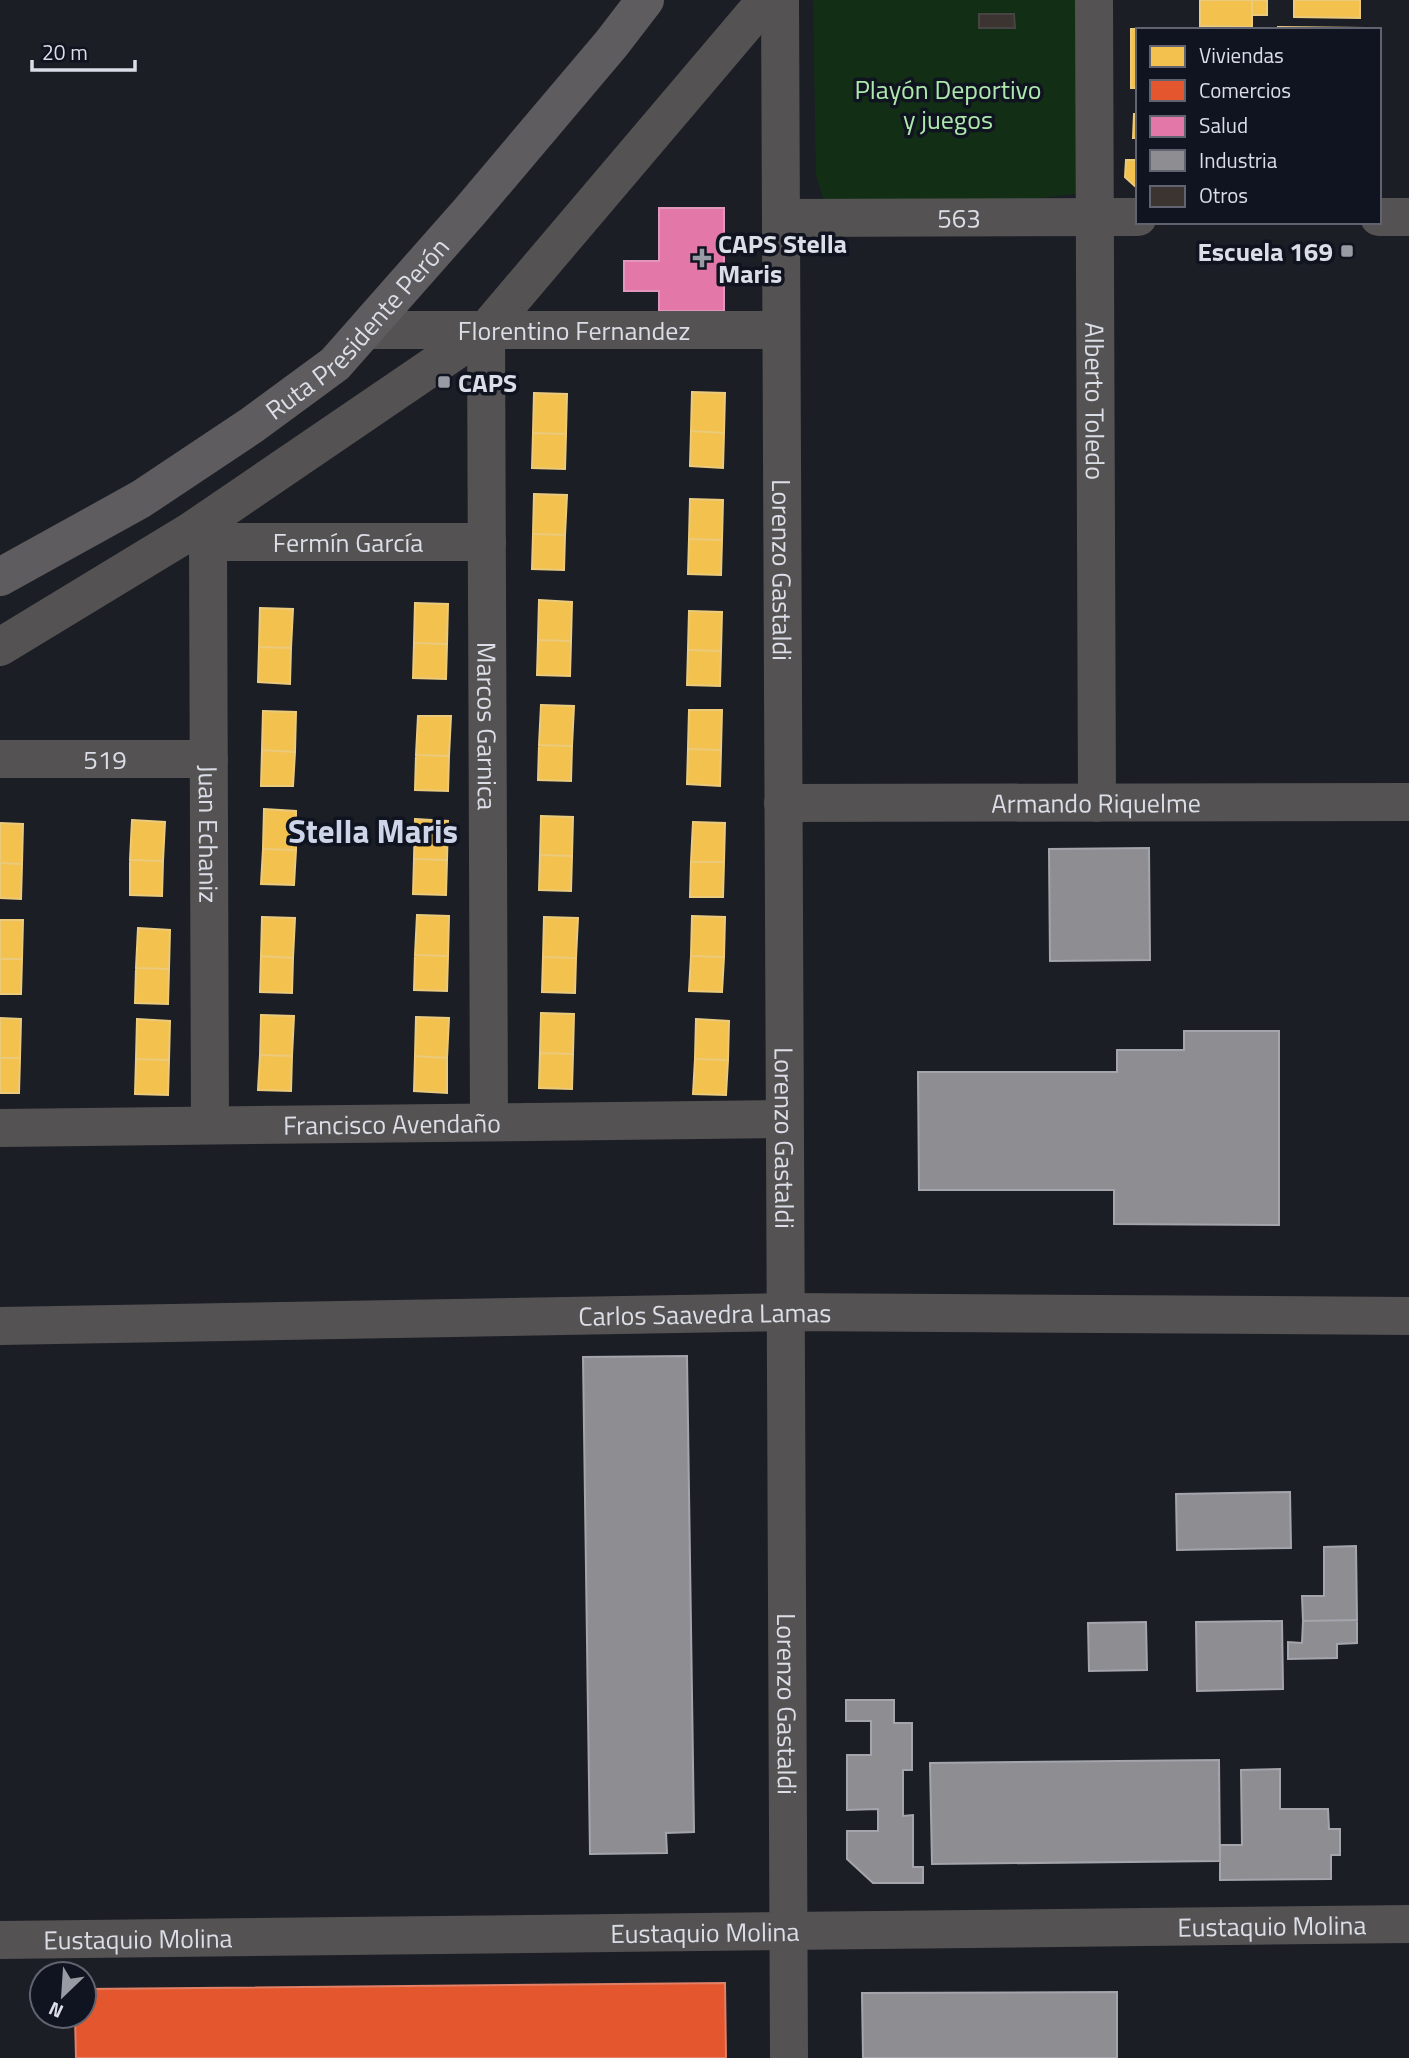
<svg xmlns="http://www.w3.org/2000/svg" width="1409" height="2058" viewBox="0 0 1409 2058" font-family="'Titillium Web',sans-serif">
  <rect width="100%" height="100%" fill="#1c1e26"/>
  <!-- green -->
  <path fill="#122f15" d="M813,0h267l2,193 -115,14 -141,1 -10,-33z"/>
  <!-- homes -->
  <path fill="#f2c14e" stroke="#ebca7c" stroke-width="2" d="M1200,0h52v27l-52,-1z
    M1252,0h15v15h-15z
    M1294,0h66v18l-66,-1z
    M1278,27l87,1v2h-87z
    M1131,29h51l-44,1v58h-7z
    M1134,114h4v24h-5z
    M1126,160h12v29l-13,-12z
    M692,392l33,1 -1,40 -33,-2z
    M534,393l33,1 -1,40 -33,-1z
    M691,431l33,2 -1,35 -33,-2z
    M533,433l33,1 -1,35 -33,-1z
    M534,494l33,1 -2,40 -32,-1z
    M690,499l33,1 -1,40 -33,-1z
    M533,534l32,1 -1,35 -32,-1z
    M689,539l33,1 -1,35 -33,-1z
    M539,600l33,2 -1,39 -33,-1z
    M415,603l33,1 -1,40 -33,-1z
    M260,608l33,1 -2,39 -32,-1z
    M689,611l33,1 -1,39 -33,-1z
    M538,640l33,1 -1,35 -33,-1z
    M414,643l33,1 -1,35 -33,-1z
    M259,647l32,1 -1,36 -32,-2z
    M688,650l33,1 -1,35 -33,-1z
    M541,705l33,1 -2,40 -33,-1z
    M689,710h33l-1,40 -33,-1z
    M263,711l33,1 -1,40 -33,-2z
    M418,716h33l-2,40 -33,-1z
    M539,745l33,1 -1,35 -33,-1z
    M688,749l33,1 -1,36 -33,-2z
    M262,750l33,2 -2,34h-32z
    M416,755l33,1 -1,35 -33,-1z
    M264,809l32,2v39l-33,-1z
    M541,816l32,1 -1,39 -32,-1z
    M415,819l33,2 -1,39 -33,-1z
    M132,820l33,2 -2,39 -33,-1z
    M693,822l32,1 -1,39h-33z
    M0,823l23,1 -1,40 -22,-1z
    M263,849l33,1 -2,35 -33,-1z
    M540,855l32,1 -1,35 -32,-1z
    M414,859l33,1 -1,35 -33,-1z
    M130,860l33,1 -1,35 -32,-1z
    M691,862h33l-1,35h-33z
    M0,863l22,1 -1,35 -21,-1z
    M417,915l32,1 -1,40 -33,-1z
    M692,916l33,1 -1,40 -33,-1z
    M262,917l33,1 -2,40 -32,-2z
    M544,917l34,1 -2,40 -33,-1z
    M0,920h23l-1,39h-22z
    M138,928l32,2 -1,39 -33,-1z
    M415,955l33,1 -1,35 -33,-1z
    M261,956l32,2 -1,35 -32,-1z
    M691,956l33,1 -2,35 -33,-1z
    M543,957l33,1 -1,35 -33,-1z
    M0,959h22l-1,35h-21z
    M136,968l33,1 -1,35 -33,-1z
    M541,1013l33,1 -1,40 -33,-1z
    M261,1015l33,1 -2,40 -32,-1z
    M416,1017l33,1 -2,40 -32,-2z
    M0,1018l21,1 -1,39h-20z
    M137,1019l33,2 -1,39 -33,-1z
    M696,1019l33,2 -1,39 -33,-1z
    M540,1053l33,1 -1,35 -33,-1z
    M260,1055l32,1 -1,35 -33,-1z
    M415,1056l32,2v35l-33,-2z
    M0,1058h20l-1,35h-19z
    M136,1059l33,1 -1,35 -33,-1z
    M695,1059l33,1 -2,35 -33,-1z"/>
  <!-- shops -->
  <path fill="#e4572e" stroke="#e18066" stroke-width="2" d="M725,1983l1,75h-650l-1,-42h9v-27z"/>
  <!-- health -->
  <path fill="#e377a8" stroke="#e196bb" stroke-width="2" d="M659,208h65v103h-65v-20h-35v-30h35z"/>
  <!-- industry -->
  <path fill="#8d8d92" stroke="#a4a5ac" stroke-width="2" d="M1149,848l1,112 -100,1 -1,-112z
    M1184,1031h95v194l-165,-1v-34h-195l-1,-118h199v-22h67z
    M687,1356l7,476 -28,1 1,20 -77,1 -7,-497z
    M1290,1492l1,56 -114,2 -1,-56z
    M1356,1546l1,74 -54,1 -1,-25h22v-49z
    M1357,1620v23l-20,1v14l-49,1v-17l14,1 1,-22z
    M1282,1621l1,68 -86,2 -1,-69z
    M1146,1622l1,48 -58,1 -1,-48z
    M846,1700h48v23h18v47h-9v46l10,-1v52h10v16h-50l-26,-24v-28h31v-22l-31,1v-55h24v-34h-25z
    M1219,1760l1,101 -288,3 -2,-101z
    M1280,1769v40h48l1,20h11v26h-9v24l-111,1v-35h22l-1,-75z
    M1117,1992v66h-254l-1,-65z"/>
  <!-- building -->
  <path fill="#3b3431" stroke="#474446" stroke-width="2" d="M979,14h35l1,14h-36z"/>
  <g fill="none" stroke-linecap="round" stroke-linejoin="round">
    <!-- minor -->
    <g stroke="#545252" stroke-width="38">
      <path id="s1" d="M780,0l9,2058"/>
      <path id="s2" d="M1094,0l3,803"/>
      <path d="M1379,217h30"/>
      <path id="s3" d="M781,218l357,-1"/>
      <path id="s4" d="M368,330h413"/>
      <path id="s5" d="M486,330l3,791"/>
      <path id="s6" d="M208,542l2,583"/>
      <path id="s7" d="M208,542h279"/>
      <path d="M0,647l191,-116 295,-201 280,-330"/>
      <path id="s8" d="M0,759h209"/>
      <path id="s9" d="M783,803l626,-1"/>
      <path id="s10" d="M0,1128l784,-9"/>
      <path id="s11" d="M0,1326l786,-14 623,4"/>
      <path id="s12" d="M0,1940l1409,-16"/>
    </g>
    <!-- major -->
    <path stroke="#5e5c5e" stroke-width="38" id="s13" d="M0,577l141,-78 111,-74 83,-61 135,-153 142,-168 33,-43"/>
  </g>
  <!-- markers -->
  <g fill="#989ba3" stroke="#101320" stroke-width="2.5">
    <rect x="1340" y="244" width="14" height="14" rx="3.5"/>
    <path d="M698.5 247.5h7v7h7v7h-7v7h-7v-7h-7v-7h7z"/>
    <rect x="437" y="375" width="14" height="14" rx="3.5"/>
  </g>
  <g text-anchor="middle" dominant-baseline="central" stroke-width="7" stroke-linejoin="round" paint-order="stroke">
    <!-- park labels -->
    <g font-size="26" fill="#ade8ac" stroke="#101320">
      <text x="948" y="89">Playón Deportivo<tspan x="948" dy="30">y juegos</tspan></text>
    </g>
    <!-- street labels -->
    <g font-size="26" fill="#dbdee7" stroke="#101320">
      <text stroke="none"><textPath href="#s3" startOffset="178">563</textPath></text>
      <text stroke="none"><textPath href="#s13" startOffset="438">Ruta Presidente Perón</textPath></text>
      <text stroke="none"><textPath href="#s4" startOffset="206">Florentino Fernandez</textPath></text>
      <text stroke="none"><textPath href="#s2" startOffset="401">Alberto Toledo</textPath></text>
      <text stroke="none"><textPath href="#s7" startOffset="140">Fermín García</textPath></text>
      <text stroke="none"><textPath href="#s1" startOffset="570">Lorenzo Gastaldi</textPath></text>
      <text stroke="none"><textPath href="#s5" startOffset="396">Marcos Garnica</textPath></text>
      <text stroke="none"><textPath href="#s8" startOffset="105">519</textPath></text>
      <text stroke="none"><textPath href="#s9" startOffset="313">Armando Riquelme</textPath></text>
      <text stroke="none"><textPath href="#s6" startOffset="292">Juan Echaniz</textPath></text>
      <text stroke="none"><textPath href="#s10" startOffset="392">Francisco Avendaño</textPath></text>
      <text stroke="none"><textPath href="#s1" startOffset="1138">Lorenzo Gastaldi</textPath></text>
      <text stroke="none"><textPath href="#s11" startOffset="705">Carlos Saavedra Lamas</textPath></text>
      <text stroke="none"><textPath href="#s1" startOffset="1704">Lorenzo Gastaldi</textPath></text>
      <text stroke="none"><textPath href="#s12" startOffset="1272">Eustaquio Molina</textPath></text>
      <text stroke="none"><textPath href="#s12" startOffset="705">Eustaquio Molina</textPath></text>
      <text stroke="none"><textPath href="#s12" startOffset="138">Eustaquio Molina</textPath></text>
    </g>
    <!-- poi labels -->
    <g font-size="26" font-weight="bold" fill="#dbdee7" stroke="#101320" text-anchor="start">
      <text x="718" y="243">CAPS Stella<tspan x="718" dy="30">Maris</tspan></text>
      <text x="1333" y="251" text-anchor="end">Escuela 169</text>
      <text x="458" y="382">CAPS</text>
    </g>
    <!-- district labels -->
    <g font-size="33" font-weight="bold" fill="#cfd5e8" stroke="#101320">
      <text x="373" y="831">Stella Maris</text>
    </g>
  </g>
  <!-- legend -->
  <rect x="1136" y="28" width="245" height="196" fill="#101320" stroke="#616470" stroke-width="2"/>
  <rect x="1150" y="46" width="35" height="21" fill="#f2c14e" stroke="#616470" stroke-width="2"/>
  <text x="1199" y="63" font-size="21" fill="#dbdee7">Viviendas</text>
  <rect x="1150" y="80" width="35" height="21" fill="#e4572e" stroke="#616470" stroke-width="2"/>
  <text x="1199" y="98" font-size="21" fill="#dbdee7">Comercios</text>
  <rect x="1150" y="116" width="35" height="21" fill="#e377a8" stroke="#616470" stroke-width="2"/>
  <text x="1199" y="133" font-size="21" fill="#dbdee7">Salud</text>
  <rect x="1150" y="150" width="35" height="21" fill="#8d8d92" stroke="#616470" stroke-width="2"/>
  <text x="1199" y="168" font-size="21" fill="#dbdee7">Industria</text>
  <rect x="1150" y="186" width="35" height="21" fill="#3b3431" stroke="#616470" stroke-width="2"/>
  <text x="1199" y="203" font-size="21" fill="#dbdee7">Otros</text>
  <!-- north arrow -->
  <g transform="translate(63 1995) rotate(205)"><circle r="33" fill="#101320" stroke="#616470" stroke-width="2"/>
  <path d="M0-5L12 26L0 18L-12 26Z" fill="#989ba3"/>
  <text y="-10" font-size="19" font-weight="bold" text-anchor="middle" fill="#dbdee7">N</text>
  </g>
  <!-- scale -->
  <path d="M32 60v10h103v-10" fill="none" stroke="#dbdee7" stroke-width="3.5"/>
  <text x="42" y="60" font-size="21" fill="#dbdee7" stroke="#101320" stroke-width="5" paint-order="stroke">20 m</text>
</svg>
